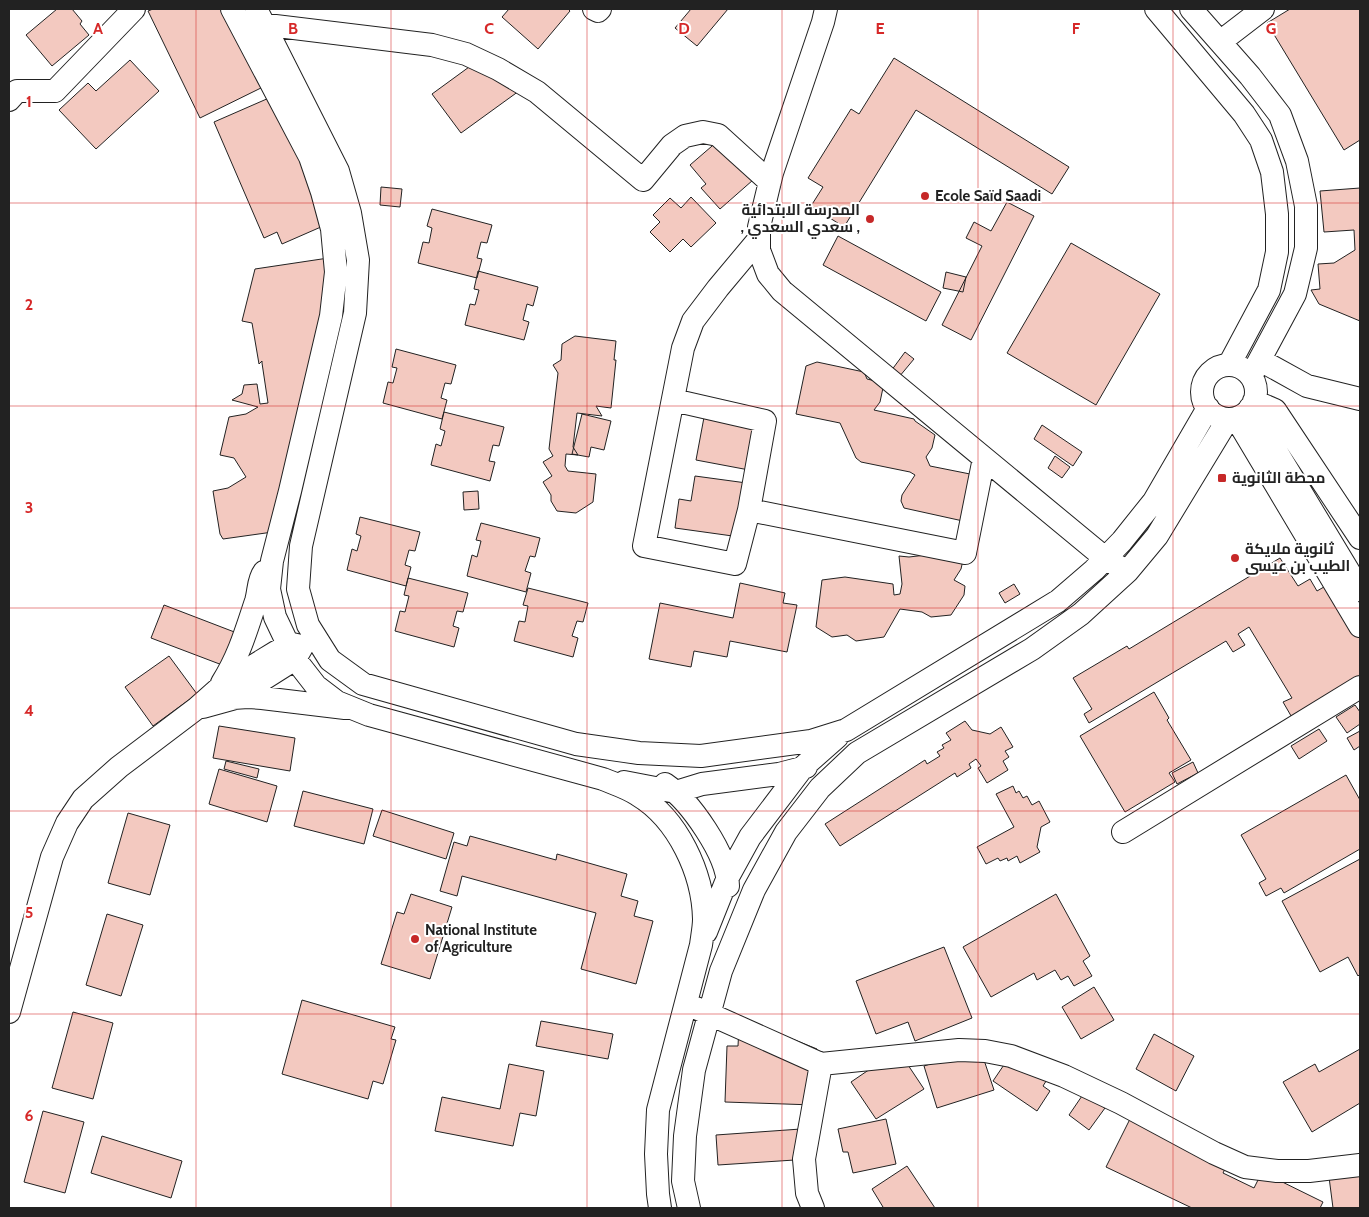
<svg xmlns="http://www.w3.org/2000/svg" width="1369" height="1217" viewBox="0 0 1369 1217" font-family="Cabin,Cairo,sans-serif">
  <rect width="100%" height="100%" fill="#fff"/>
  <!-- building -->
  <path fill="#f3c9c0" stroke="#222" d="M57,9h15l10,12 -2,3 9,11 -37,31 -26,-31z
    M153,9h85l29,76 -67,33 -52,-107z
    M509,9h59l2,2 -32,38 -36,-32z
    M691,9h37l-31,37 -22,-18z
    M1290,9h70v131l-16,10 -77,-127z
    M894,58l175,109 -17,27 -136,-84 -72,117 -33,-21 12,-19 -15,-9 43,-69 8,5z
    M480,59l39,32 -58,42 -29,-39z
    M130,60l29,31 -63,58 -37,-39 29,-27 8,8z
    M285,91l61,125 -64,28 -5,-12 -13,6 -50,-116z
    M719,140l34,40 -33,29 -19,-21 5,-4 -16,-19z
    M381,187l21,2 -2,18 -20,-2z
    M1360,188v133l-41,-17 -8,-14 9,-1 -2,-25 16,-1 21,-13 -1,-20 -30,2 -4,-41z
    M691,197l25,26 -25,24 -8,-8 -13,13 -20,-20 10,-10 -7,-7 17,-17 11,10z
    M1007,202l27,14 -63,124 -29,-15 40,-79 -16,-8 8,-16 17,9z
    M432,209l60,16 -5,18 -6,-1 -4,16 5,1 -5,19 -59,-15 5,-21 6,1 3,-15 -5,-2z
    M838,236l103,56 -15,29 -103,-56z
    M1071,243l89,51 -64,111 -89,-52z
    M335,257l19,16 -22,88 2,3 -39,155 -16,10 1,2 -57,8 -3,-5 -7,-43 15,-3 18,-11 -12,-19 -14,-3 9,-38 17,-3 12,-7 -26,-7 10,-6 2,-9 13,-1 3,20 8,-1 -6,-40v-2l-3,3 -7,-41 -10,-2 13,-52z
    M478,271l60,16 -5,19 -6,-2 -4,16 6,2 -5,18 -59,-15 5,-21 5,1 4,-15 -5,-1z
    M946,272l20,5 -3,15 -20,-4z
    M575,336l41,5 -2,19h2l-5,48 -15,-2 6,10 -25,-3 -4,34 5,8 -12,-1 -1,12 3,5 28,3 -3,28 -17,11 -19,-2 -6,-10v-6l-8,-13 9,-6 -9,-14 10,-6 -4,-7 9,-76 -5,-8 8,-5 1,-16z
    M396,349l60,16 -5,19 -6,-1 -4,15 6,2 -5,19 -59,-16 5,-21 5,1 4,-15 -5,-1z
    M905,352l9,7 -15,18 -8,-6z
    M817,362l47,10 3,7 17,4 -4,19 -6,8 40,9 1,2 20,14 -3,13 -6,9 4,9 50,10 -17,45 -59,-13 -3,-7 1,-6 13,-20 -5,-3 -49,-10 -5,-4 -16,-35 -44,-9 10,-48z
    M444,412l60,15 -5,19 -6,-1 -4,16 6,1 -5,19 -59,-16 5,-21 5,2 4,-15 -5,-2z
    M705,412l61,12 -1,49 -69,-13z
    M582,414l29,7 -7,29 -13,-3 -2,10 -17,-3z
    M1042,425l40,27 -9,14 -39,-27z
    M1055,456l15,11 -8,11 -14,-10z
    M695,476l59,8 -7,54 -72,-10 4,-29 12,2z
    M478,491l1,18 -15,1 -1,-18z
    M360,517l60,15 -5,19 -6,-1 -4,15 6,2 -5,19 -59,-16 5,-21 5,2 4,-15 -5,-2z
    M481,523l59,15 -5,19 -5,-1 -5,15 6,2 -5,19 -59,-16 5,-21 5,2 4,-16 -5,-1z
    M926,555l37,5 -2,9 -7,11 11,6 -1,9 -13,20 -20,2 -9,-5 -22,-3 -16,28 -28,4 -9,-6 -15,2 -16,-10 6,-47 23,-3 48,7 1,11 6,-1 2,-10 -3,-28 10,1z
    M1280,558l18,28 12,-7 7,12 12,-7 31,53v44l-66,40 -11,-19 9,-4 -43,-71 -11,7 7,11 -12,7 -7,-11 -137,82 -5,-9 8,-5 -19,-31 54,-32 2,3z
    M408,578l60,15 -5,19 -6,-1 -4,15 6,2 -5,19 -59,-16 5,-20 5,1 4,-16 -5,-1z
    M740,583l45,10 -2,10 14,2 -10,47 -57,-11 -3,16 -33,-6 -3,16 -42,-8 11,-56 73,15z
    M1014,584l6,10 -15,9 -6,-10z
    M528,588l60,15 -5,19 -6,-1 -5,15 6,2 -5,19 -59,-16 5,-20 6,1 3,-16 -5,-1z
    M164,605l86,33 -12,33 -87,-33z
    M169,656l28,38 -44,32 -28,-39z
    M1154,692l15,26 -2,2 24,40 -22,13 6,9 -50,30 -45,-76z
    M1355,705l5,7v12l-13,9 -11,-16z
    M965,721l7,9 18,4 11,-7 12,20 -8,4 4,6 -6,4 5,9 -21,13 -9,-15 3,-2 -5,-7 -7,5 2,4 -14,9 -2,-4 -115,73 -15,-22 100,-64 2,4 13,-8 -3,-4 7,-4 -2,-3 9,-5 -5,-7z
    M219,726l76,12 -5,33 -77,-13z
    M1319,729l8,12 -28,18 -8,-13z
    M1360,731v15l-6,4 -7,-12z
    M226,761l33,8 -2,9 -33,-9z
    M1193,762l5,11 -21,11 -5,-11z
    M219,769l58,17 -10,36 -58,-18z
    M1346,775l14,25v49l-76,44 -3,-5 -15,8 -7,-13 7,-4 -25,-44z
    M1013,786l3,7 3,-2 4,7 4,-2 5,9 7,-4 11,21 -9,5 -4,20 3,5 -20,11 -3,-7 -9,5 -1,-3 -7,3 -2,-3 -12,6 -9,-17 37,-20 -18,-33z
    M303,791l70,18 -9,35 -70,-18z
    M382,810l72,23 -8,26 -73,-23z
    M128,813l42,12 -20,70 -42,-12z
    M470,836l86,24 1,-6 70,20 -6,22 17,5 -4,15 19,5 -17,63 -55,-15 15,-56 -134,-37 -5,20 -17,-5 14,-49 13,4z
    M1360,859v115l-2,2 -10,-19 -28,15 -38,-71z
    M411,894l41,13 -22,72 -49,-15 16,-52 7,2z
    M1056,894l34,62 -7,5 9,15 -18,10 -6,-10 -7,4 -6,-10 -18,10 -3,-7 -43,24 -28,-50z
    M107,914l36,11 -22,71 -35,-11z
    M944,947l28,71 -57,23 -7,-19 -32,12 -20,-53z
    M1094,987l20,33 -33,19 -19,-32z
    M302,1000l93,27 -4,12 5,1 -13,44 -10,-3 -5,18 -86,-25z
    M73,1012l40,11 -20,76 -41,-11z
    M541,1021l72,13 -5,25 -72,-13z
    M739,1026h21l57,23 -3,56 -89,-3 2,-56h11z
    M1154,1034l40,22 -18,35 -40,-22z
    M980,1048l14,42 -57,18 -13,-42z
    M1360,1049v54l-48,29 -29,-50 32,-18 4,8z
    M898,1050l26,39 -48,30 -25,-37z
    M1012,1053l36,25 -5,8 7,5 -13,20 -44,-30z
    M509,1064l35,7 -8,45 -16,-3 -7,33 -78,-15 7,-34 58,12z
    M1084,1093l21,15 -16,22 -20,-15z
    M43,1111l41,11 -19,71 -41,-11z
    M1133,1113l94,52 -4,8 31,15 8,-16 61,30 -3,6h-128l-86,-41z
    M886,1119l10,45 -43,9 -5,-21h-5l-5,-23z
    M815,1128l-5,31 -92,6 -2,-30z
    M102,1136l80,25 -11,37 -80,-25z
    M907,1166l28,42h-54l2,-1 -11,-18z
    M1360,1173v35h-27l-4,-31z"/>
  <g fill="none" stroke-linecap="round" stroke-linejoin="round">
    <!-- minor casing -->
    <g stroke="#222" stroke-width="24">
      <path id="minor" d="M232,9l78,148 12,35 10,37 4,43 -5,44 -41,175 -18,70 -3,28 6,28 20,42 21,27 21,16 32,13 234,64c12,5 25,9 35,16 40,24 65,78 66,124 0,8 -2,18 -3,26l-43,165 -2,44 2,40 2,14
        M256,9l82,162 12,42 8,47 -3,53 -54,233 -3,43 10,36 22,35 33,24 213,60 63,9 62,3 110,-15 35,-11 212,-129 36,-31 28,-29 32,-40 54,-93
        M594,9l4,2 2,-2
        M826,9l-3,13 -51,151 -13,54v23l9,24 14,17 323,267 13,8
        M1156,9l88,105 17,26 11,32 5,42v38l-8,38 -40,75
        M1191,9l59,67 30,39 17,46 9,45v42l-11,46 -44,82
        M252,23l180,22 34,9 32,15 39,23 106,88 29,-35 13,-9 18,-4 15,3 52,47
        M1220,42l43,-33
        M9,100l8,-9h38l79,-82
        M759,239l-41,49 -25,33 -10,27 -39,198 91,18 14,-54 216,43 19,-95
        M1260,360l47,26 53,13
        M1202 392a27 27 0 1 1 54 0a27 27 0 1 1-54 0Z
        M673,400l92,21 -16,89
        M1254,401l21,9 85,128
        M1250,408l110,182
        M1236,418l124,208
        M222,683c17,-27 24,-52 34,-82 3,-10 2,-21 8,-29
        M233,698l15,-1 14,1 83,10
        M203,707l29,-8 63,-40 7,-12
        M624,782l52,10 26,-8 77,-10 27,-7
        M665,784c25,17 63,71 63,102
        M1123,832l237,-145
        M706,932l22,-55 22,-40 53,-70 34,-30
        M696,1008l125,56 138,-14 26,1 26,5 53,20 57,27 93,50 31,14 32,4h32l51,-6
        M9,1012l43,-155 15,-34 16,-24 36,-32 78,-59 27,-24 52,-32 16,-8 9,2
        M689,1208l-6,-27 2,-45 9,-66 27,-99 33,-81 32,-58 34,-44 37,-35 175,-104 49,-35 46,-42 30,-36 71,-117
        M813,1208l-6,-15 -3,-34 17,-95"/>
    </g>
    <!-- minor -->
    <use href="#minor" stroke="#fff" stroke-width="22"/>
  </g>
  <!-- grid -->
  <path fill="none" stroke="#d62828" stroke-width="1" stroke-opacity="0.55" d="M196,9v1199M391,9v1199M587,9v1199M782,9v1199M978,9v1199M1173,9v1199M9,203h1351M9,406h1351M9,608h1351M9,811h1351M9,1014h1351"/>
  <!-- markers -->
  <g fill="#c62828" stroke="#fff" stroke-width="2">
    <circle cx="925" cy="196" r="5"/>
    <circle cx="870" cy="219" r="5"/>
    <rect x="1217" y="473" width="10" height="10" rx="2.5"/>
    <circle cx="1235" cy="558" r="5"/>
    <circle cx="415" cy="939" r="5"/>
  </g>
  <g text-anchor="middle" dominant-baseline="central" stroke-width="4" stroke-linejoin="round" paint-order="stroke">
    <!-- poi labels -->
    <g font-size="15" font-weight="bold" fill="#222" stroke="#fff" text-anchor="start">
      <text x="935" y="196">Ecole Saïd Saadi</text>
      <text x="860" y="210" text-anchor="end">المدرسة الابتدائية<tspan x="860" dy="17">, سعدي السعدي ,</tspan></text>
      <text x="1232" y="478">محطة الثانوية</text>
      <text x="1245" y="549">ثانوية ملايكة<tspan x="1245" dy="17">الطيب بن عيسى</tspan></text>
      <text x="425" y="930">National Institute<tspan x="425" dy="17">of Agriculture</tspan></text>
    </g>
  </g>
  <g font-size="16" text-anchor="middle" font-weight="bold" fill="#d62828" stroke="#fff" stroke-width="4" stroke-linejoin="round" paint-order="stroke">
    <text x="98" y="34">A</text>
    <text x="293" y="34">B</text>
    <text x="489" y="34">C</text>
    <text x="684" y="34">D</text>
    <text x="880" y="34">E</text>
    <text x="1076" y="34">F</text>
    <text x="1271" y="34">G</text>
    <text x="29" y="107">1</text>
    <text x="29" y="310">2</text>
    <text x="29" y="513">3</text>
    <text x="29" y="716">4</text>
    <text x="29" y="918">5</text>
    <text x="29" y="1121">6</text>
  </g>
  <!-- border -->
  <rect width="1369" height="1217" fill="none" stroke="#222222" stroke-width="20"/>
</svg>
